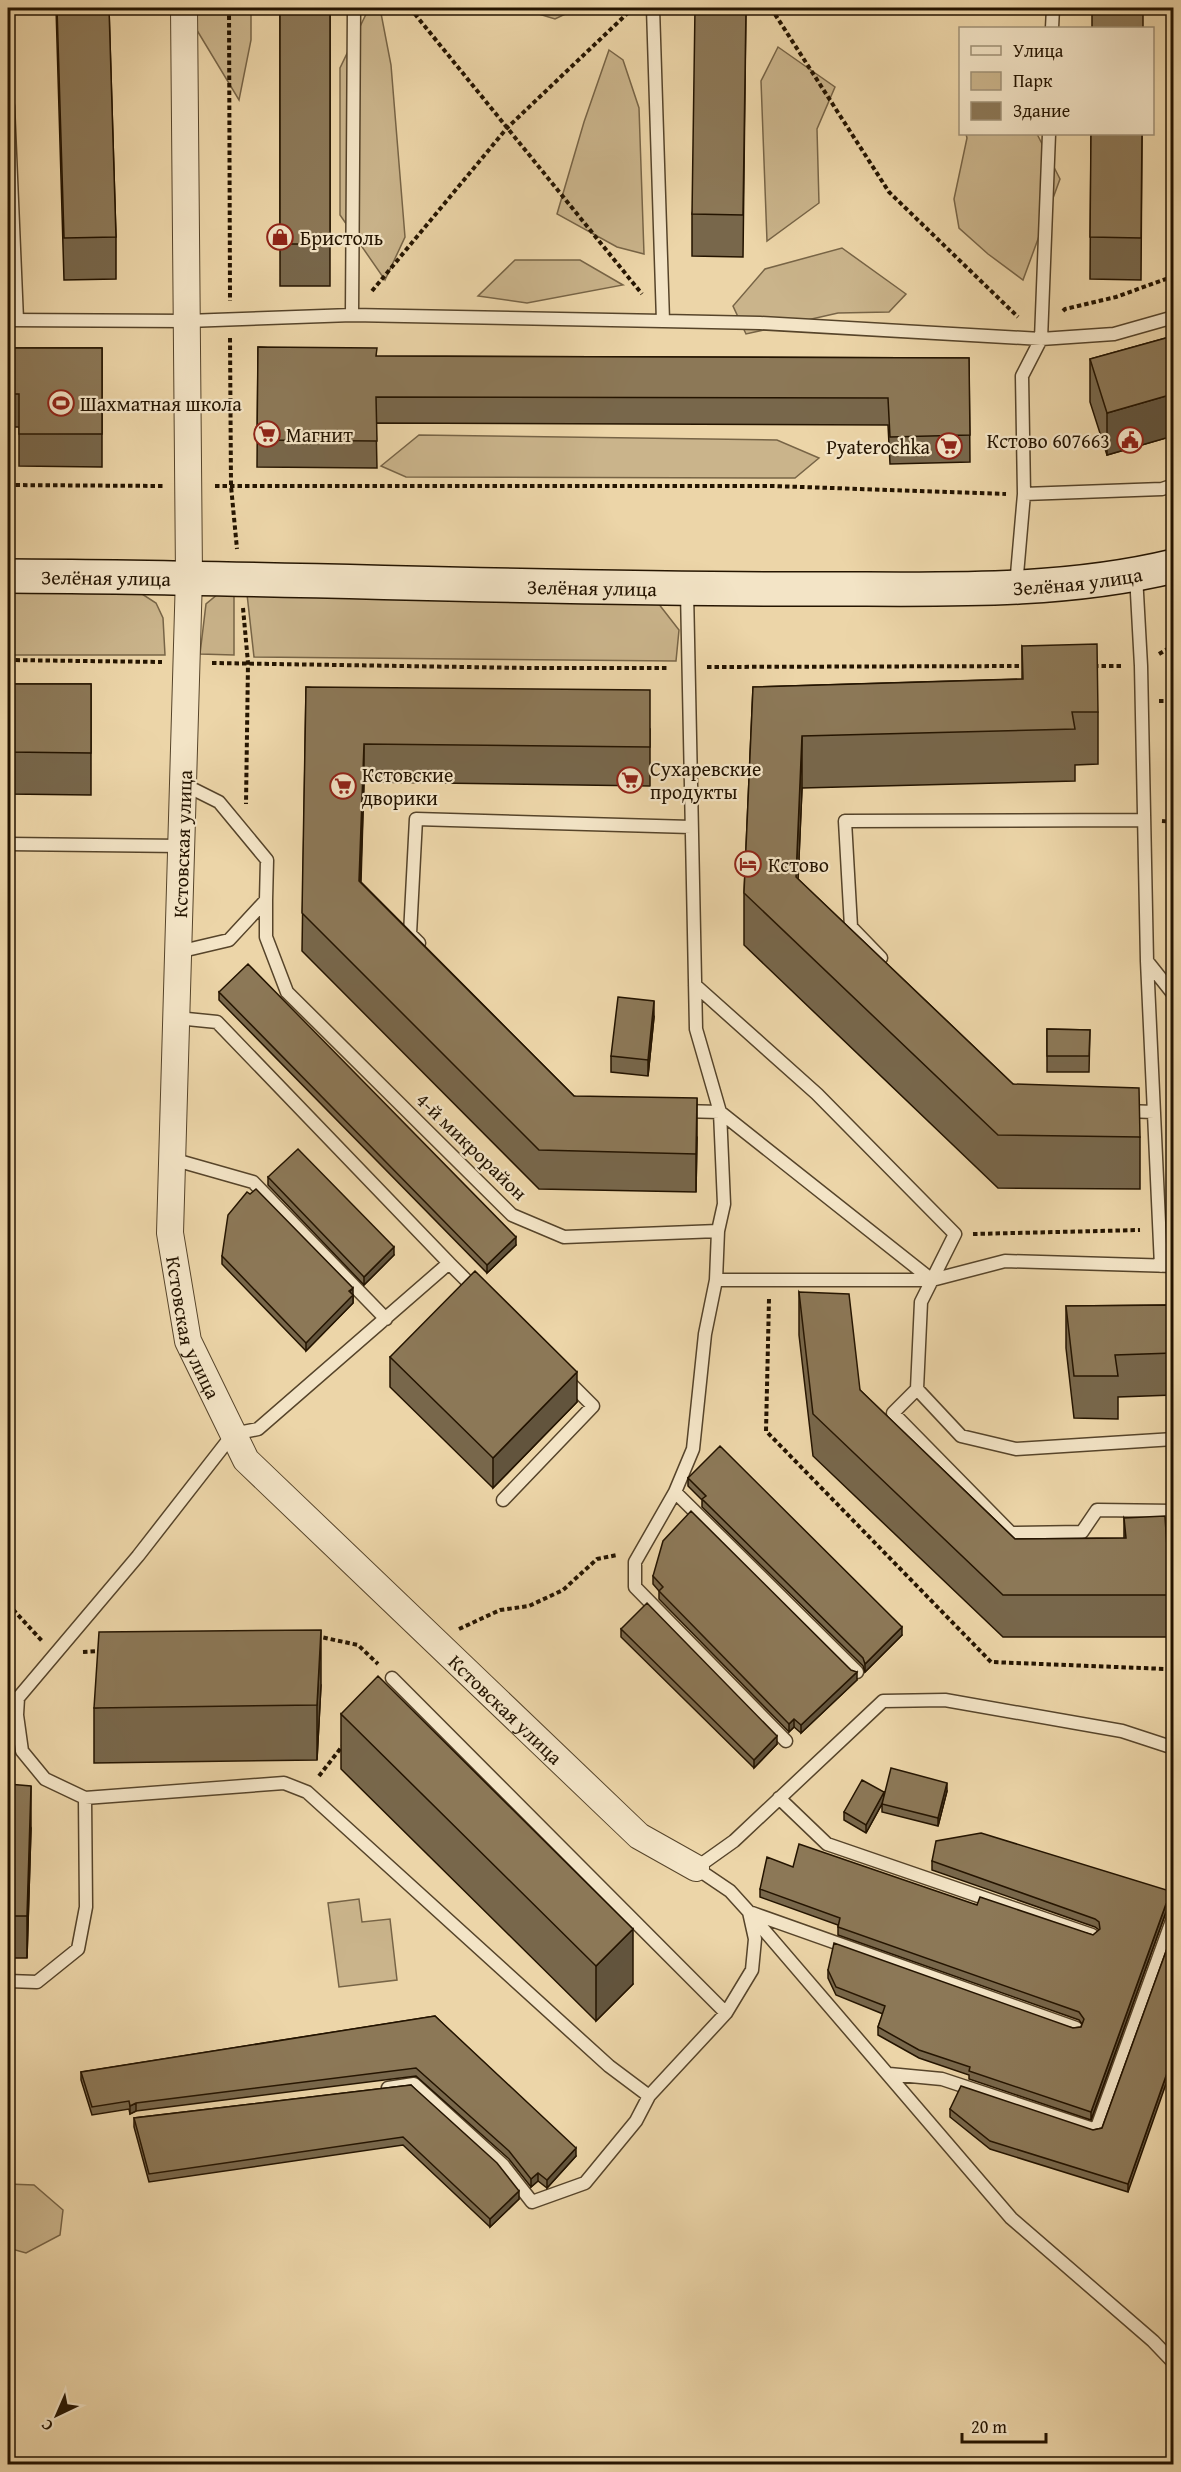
<svg xmlns="http://www.w3.org/2000/svg" width="1181" height="2472" viewBox="0 0 1181 2472" font-family="'Gentium Book Plus',serif">
  <rect width="100%" height="100%" fill="#ecd5a8"/>
  <filter id="stains"><feTurbulence type="fractalNoise" baseFrequency=".00333" numOctaves="4"/><feColorMatrix values="0 0 0 0 .2 0 0 0 0 .09 0 0 0 0 .02 0 0 0 .5 -.17"/></filter>
  <radialGradient id="worn" r=".72"><stop offset=".6" stop-color="#630" stop-opacity="0"/><stop offset="1" stop-color="#630" stop-opacity=".3"/></radialGradient>
  <!-- green -->
  <path fill="#cab48b" stroke="#776446" stroke-width="1.5" d="M197,8h54v32l-12,60 -44,-73z
    M369,8h11l11,57 14,172 -20,43 -45,-65v-147z
    M519,8h59l-23,11z
    M778,47l57,40 -18,42 2,74 -52,38 -6,-160z
    M609,50l14,10 16,48 5,146 -27,-7 -60,-33 27,-92z
    M966,134h71l23,45 -37,101 -35,-26 -29,-26 -5,-29 13,-61z
    M842,248l64,46 -17,18 -51,1 -92,21 -13,-28 32,-37z
    M515,260h65l43,25 -96,18 -49,-7z
    M419,435l358,5 42,18 -24,20 -389,-1 -25,-11z
    M8,592h131l17,11 7,15 2,37h-157z
    M218,594h16v61l-34,-1 6,-50z
    M247,594l411,9 21,27 -3,31 -422,-4z
    M359,1899l3,23 28,-3 7,61 -58,7 -11,-84z
    M8,2184l26,1 29,25 -3,25 -34,18 -18,-5z"/>
  <g fill="none" stroke-linecap="round" stroke-linejoin="round">
    <!-- lane casing -->
    <g stroke="#56442a" stroke-width="15">
      <path id="lane" d="M653,8l10,313
        M1052,28l1,-20
        M8,106l9,214
        M352,315l2,-307
        M8,320l179,1 165,-6 311,6 97,2 281,16 73,-5 60,-17
        M1024,494l138,-5 12,-4
        M1136,575l5,91 6,295 14,305
        M1016,586l8,-92 -2,-118 19,-37 8,-205
        M8,844l174,2
        M266,900v37l21,55 225,223 52,22 154,-6 6,-27 -4,-92 -24,-83 -9,-438
        M419,943l-9,-9 6,-115 275,8
        M178,952l51,-12 37,-40 1,-40 -48,-58 -36,-18
        M881,958l-30,-31 -6,-106 299,-1
        M1147,961l27,34
        M695,985l122,109 138,140 -34,68 -4,87 44,47 55,13 158,-10
        M681,1111l39,1 212,168
        M1125,1111l29,1
        M172,1159l81,23 133,137
        M718,1231l-2,49h216l73,-19 169,5
        M449,1263l27,27
        M716,1280l-11,54 -12,115 -18,43 -40,70v25l151,154
        M917,1389l-24,24 118,120 71,-1 15,-22 77,1
        M675,1492l182,180
        M503,1500l90,-94 -26,-26
        M392,1678l334,335
        M8,1698h10l120,-142 95,-122 25,-5 191,-166 -232,-241 -40,-4
        M18,1698l-1,17 5,36 23,28 40,19 199,-15 23,9 302,274 40,30
        M779,1798l48,46 265,91
        M752,1913l324,115
        M752,1916l259,302 142,123 21,22
        M8,1981l29,1 41,-33 8,-42 -1,-109
        M889,2074l53,5 154,51 78,-215
        M388,2088l26,-4 89,81 29,37 53,-19 51,-62 13,-25 77,-83 26,-43 3,-31 -6,-27 -19,-21 -34,-23 38,-27 149,-140 62,-1 177,31 52,17"/>
    </g>
    <!-- street casing -->
    <g stroke="#56442a" stroke-width="28">
      <g id="street">
        <path id="s1" d="M184,8l5,568 -19,657 18,108 58,119 393,376 57,32"/>
      </g>
    </g>
    <!-- secondary casing -->
    <g stroke="#241400" stroke-width="36">
      <g id="secondary">
        <path id="s2" d="M8,576c262,1 524,13 786,13 126,-1 256,7 380,-23"/>
      </g>
    </g>
    <!-- path -->
    <path stroke="#241400" stroke-width="4" stroke-dasharray="4.5 3" stroke-linecap="butt" d="M229,8l1,293
      M410,8l232,286
      M771,8l118,184 129,125
      M372,291l135,-163 126,-120
      M1063,311l2,-2 51,-12 58,-21
      M230,338l1,148 6,63
      M8,485l155,1
      M215,486h558l233,8
      M243,608l5,55 -2,141
      M1159,654l15,-9
      M8,660l154,2
      M212,663l316,5h141
      M1094,666h28
      M707,667l319,-1
      M1159,701h15
      M1162,821l12,1
      M973,1234l167,-4
      M769,1299l-3,132 225,231 175,7
      M8,1604l34,37
      M459,1629l41,-19 29,-4 34,-16 34,-31 20,-4
      M316,1636l42,9 20,19
      M83,1652l19,-1
      M319,1776l25,-32"/>
    <!-- lane -->
    <use href="#lane" stroke="#f3e4c6" stroke-width="12"/>
    <!-- street -->
    <use href="#street" stroke="#f3e4c6" stroke-width="26"/>
    <!-- secondary -->
    <use href="#secondary" stroke="#f3e4c6" stroke-width="33"/>
  </g>
  <!-- wall -->
  <path fill="#78674b" stroke="#241400" stroke-width="1.5" d="M56,8h53l7,229v42l-52,1z
    M280,8h50v278h-50z
    M746,8l-3,249 -51,-1v-42z
    M1091,134h51l-1,146 -51,-1z
    M1173,336v100l-66,19 -17,-53v-43z
    M258,347l119,9 592,2 1,104 -80,2 -2,-39 -512,-2 1,45 -120,-1z
    M8,348h94v119l-83,-1v-39h-11z
    M1022,646l76,66v52l-23,1v16l-273,7 -4,91 215,205 127,53v52l-142,-1 -254,-243v-52l9,-206 269,-8z
    M8,684h83v111l-83,-1z
    M306,687l344,42v57l-286,-4 -3,100 213,214 123,41 -1,55 -157,-3 -237,-238z
    M219,992l297,253 -29,28 -268,-273z
    M654,1017l-6,59 -37,-4v-16z
    M1047,1029l43,1 -1,42h-42z
    M268,1177l126,78 -30,30 -96,-100z
    M222,1256l131,39v8l-47,48 -84,-87z
    M799,1292l61,98 155,149 109,-1v-20l46,77v42h-167l-190,-181 -14,-121z
    M1173,1305v90l-55,2v22l-44,-1 -8,-70v-42z
    M390,1357l187,45 -84,86 -103,-101z
    M688,1478l214,157 -37,37 -2,-6 -161,-159v-7l-14,-14z
    M653,1576l204,104 -56,53 -7,-6 -5,5 -130,-133v-8l-6,-7z
    M621,1629l156,115 -23,24 -133,-131z
    M321,1685l-4,75 -223,3v-55z
    M341,1714l292,270 -37,37 -255,-252z
    M8,1784l23,44 -4,130h-19z
    M947,1791l-9,35 -56,-14v-8l-16,29 -22,-13v-8l40,-20z
    M932,1861l241,31v15h-1l-6,5 -75,208 -122,-41v-4l-50,-17 -41,-23v-8l5,-13 -47,-19 -8,-17v-8l245,58 8,-1 1,-3 -3,-4 -241,-85v-10l-78,-28v-8l33,-22 184,38 116,30 6,-5 -4,-3 -163,-57z
    M1173,1932l-45,260 -138,-43 -40,-32v-8l143,21 9,-2z
    M435,2016l141,140 -29,32 -9,-7 -7,6 -22,-28 -93,-83 -280,35 -6,3 -1,-5 -37,6 -11,-35v-8z
    M411,2085l108,114 -29,28 -87,-82 -254,37 -15,-55v-9z"/>
  <!-- shaded-wall -->
  <path fill="#62543d" stroke="#241400" stroke-width="1.5" d="M1173,394v42l-66,19v-42z
    M802,736v52l-6,141v-52z
    M364,744v38l-5,138v-39z
    M654,1001v16l-6,59v-16z
    M697,1098v39l-1,55v-38z
    M516,1237v8l-29,28v-8z
    M394,1247v8l-30,30v-8z
    M353,1288v15l-47,48v-8z
    M577,1372v30l-84,86v-30z
    M902,1627v8l-37,37v-8z
    M321,1630v55l-4,75v-55z
    M857,1672v8l-56,53v-8z
    M794,1719v8l-5,5v-8z
    M777,1736v8l-23,24v-8z
    M947,1783v8l-9,35v-8z
    M31,1786v42l-4,130v-42z
    M884,1792v8l-18,33v-8z
    M1172,1899v8l-6,5 -75,208v-8l75,-208z
    M633,1929v55l-37,37v-55z
    M1173,2056v8l-45,128v-8z
    M136,2103v8l-6,3v-8z
    M576,2148v8l-29,32v-8z
    M538,2173v8l-7,6v-8z
    M519,2191v8l-29,28v-8z"/>
  <!-- building -->
  <path fill="#8c7857" stroke="#241400" stroke-width="1.5" d="M57,8h52l7,229 -52,1z
    M280,8h50v236h-50z
    M695,8h51l-3,207 -51,-1z
    M1092,8h51v20h-51z
    M1091,134h51l-1,104 -51,-1z
    M1173,336v58l-66,19 -17,-54z
    M258,347l119,1 -1,8 593,2 1,77 -80,2 -2,-39 -512,-1 1,44 -120,-1z
    M8,348h94v86h-83v-40h-11z
    M1097,644l1,68h-26l3,17 -273,7 -6,141 217,207 126,4 1,49 -142,-2 -254,-242 9,-206 270,-8 -1,-33z
    M8,684h83v69l-83,-1z
    M306,687l344,3v57l-286,-3 -5,137 215,215 123,2 -1,56 -157,-4 -237,-237z
    M248,964l268,273 -29,28 -268,-273z
    M618,997l36,4 -6,59 -37,-4z
    M1047,1029l43,1 -1,26h-42z
    M298,1149l96,98 -30,30 -96,-100z
    M256,1189l97,99 -4,3 4,4 -47,48 -84,-87 6,-41 19,-23 3,2z
    M475,1271l102,101 -84,86 -103,-101z
    M799,1292l50,2 11,96 155,149 111,-1 -2,-20 41,-2 5,79h-167l-190,-181z
    M1173,1305v48l-58,2 3,21h-44l-8,-70z
    M720,1446l182,181 -37,37 -2,-6 -161,-159 4,-3 -18,-18z
    M691,1511l160,159 6,2 -56,53 -7,-6 -5,5 -130,-133 4,-4 -10,-11 10,-35z
    M647,1603l130,133 -23,24 -133,-131z
    M321,1630l-4,75 -223,3 5,-76z
    M378,1676l255,253 -37,37 -255,-252z
    M891,1768l56,15 -9,35 -56,-14z
    M862,1780l22,12 -18,33 -22,-13z
    M8,1784l23,2 -4,130h-19z
    M981,1833l192,59v7h-1l-6,5 -75,208 -122,-41 1,-4 -51,-17 -41,-23 7,-21 -49,-19 -8,-17 6,-27 239,85 8,-1 3,-8 -5,-7 -241,-85 2,-9 -80,-29 7,-32 26,10 6,-23 178,61 3,-8 113,38 7,-6 -1,-7 -4,-3 -163,-58 4,-20z
    M1173,1932v124l-45,128 -138,-43 -40,-32 11,-23 132,44 9,-2z
    M435,2016l141,132 -29,32 -9,-7 -7,6 -22,-28 -93,-83 -280,35 -6,3 -1,-5 -37,6 -11,-35z
    M411,2085l86,78 22,28 -29,28 -87,-82 -254,37 -15,-56z"/>
  <!-- icons -->
  <defs>
    <g id="shop-ring" transform="scale(1.35)"><circle r="9.5" fill="#f3e4c6" stroke="#8f2418" stroke-width="1.5"/><path d="M-5-2.5h2.3a2.7 3.5 0 0 1 5.4 0H5L5.5 6h-11ZM-1.5-2.5h3a1.5 2.3 0 0 0-3 0Z" fill="#8f2418"/></g>
    <g id="stadium-ring" transform="scale(1.35)"><circle r="9.5" fill="#f3e4c6" stroke="#8f2418" stroke-width="1.5"/><path d="M0-5a6.5 5 0 1 0 0 10a6.5 5 0 1 0 0-10ZM-3.5-1.8h7v3.6h-7Z" fill="#8f2418"/></g>
    <g id="supermarket-ring" transform="scale(1.35)"><circle r="9.5" fill="#f3e4c6" stroke="#8f2418" stroke-width="1.5"/><path d="M-6-5.5h2.5l.6 2H6L4.5 2H-2.5L-4.4-4H-6ZM-1.5 3.2a1.3 1.3 0 1 0 .1 0ZM3 3.2a1.3 1.3 0 1 0 .1 0Z" fill="#8f2418"/></g>
    <g id="civic-ring" transform="scale(1.35)"><circle r="9.5" fill="#f3e4c6" stroke="#8f2418" stroke-width="1.5"/><path d="M-.6-6.5H3V-4.5H.6V-3L4-1V1h2V6H-6V1h2V-1L-.6-3ZM-1.2 2.5V6h2.4V2.5Z" fill="#8f2418"/></g>
    <g id="hotel-ring" transform="scale(1.35)"><circle r="9.5" fill="#f3e4c6" stroke="#8f2418" stroke-width="1.5"/><path d="M-6-4.5h1.5V1H6V5H4.5V3h-9V5H-6ZM-4 0a1.8 1.8 0 1 1 3.6 0ZM.5 0V-2.5h3Q6-2.5 6 0Z" fill="#8f2418"/></g>
  </defs>
  <g fill-rule="evenodd">
    <use href="#shop-ring" x="280" y="237"/>
    <use href="#stadium-ring" x="61" y="403"/>
    <use href="#supermarket-ring" x="267" y="434"/>
    <use href="#civic-ring" x="1130" y="440"/>
    <use href="#supermarket-ring" x="949" y="446"/>
    <use href="#supermarket-ring" x="630" y="780"/>
    <use href="#supermarket-ring" x="343" y="786"/>
    <use href="#hotel-ring" x="748" y="864"/>
  </g>
  <g text-anchor="middle" dominant-baseline="central" stroke-width="4.5" stroke-linejoin="round" paint-order="stroke">
    <!-- poi labels -->
    <g font-size="20" fill="#241400" stroke="#f3e4c6" text-anchor="start">
      <text x="300" y="237">Бристоль</text>
      <text x="80" y="403">Шахматная школа</text>
      <text x="286" y="434">Магнит</text>
      <text x="1110" y="440" text-anchor="end">Кстово 607663</text>
      <text x="930" y="446" text-anchor="end">Pyaterochka</text>
      <text x="650" y="768">Сухаревские<tspan x="650" dy="23">продукты</tspan></text>
      <text x="362" y="774">Кстовские<tspan x="362" dy="23">дворики</tspan></text>
      <text x="768" y="864">Кстово</text>
    </g>
    <!-- street labels -->
    <g font-size="20" fill="#241400" stroke="#f3e4c6">
      <text stroke="none"><textPath href="#s2" startOffset="98">Зелёная улица</textPath></text>
      <text stroke="none"><textPath href="#s2" startOffset="1070">Зелёная улица</textPath></text>
      <text stroke="none"><textPath href="#s2" startOffset="584">Зелёная улица</textPath></text>
      <text transform="translate(182 844) rotate(-88)">Кстовская улица</text>
      <text transform="translate(472 1146) rotate(44)">4-й микрорайон</text>
      <text stroke="none"><textPath href="#s1" startOffset="1323">Кстовская улица</textPath></text>
      <text stroke="none"><textPath href="#s1" startOffset="1827">Кстовская улица</textPath></text>
    </g>
  </g>
  <!-- margin -->
  <rect width="1181" height="2472" fill="none" stroke="#ecd5a8" stroke-width="30"/>
  <rect x="9" y="9" width="1163" height="2454" fill="none" stroke="#241400" stroke-width="3"/>
  <rect x="15" y="15" width="1151" height="2442" fill="none" stroke="#241400" stroke-width="1.5"/>
  <!-- legend -->
  <rect x="959" y="27" width="195" height="108" fill="#f3e4c6" stroke="#a09177" stroke-width="1.5"/>
  <rect x="971" y="46" width="30" height="9" fill="#f3e4c6" stroke="#a09177" stroke-width="1.5"/>
  <text x="1013" y="57" font-size="18" fill="#241400">Улица</text>
  <rect x="971" y="72" width="30" height="18" fill="#cab48b" stroke="#a09177" stroke-width="1.5"/>
  <text x="1013" y="87" font-size="18" fill="#241400">Парк</text>
  <rect x="971" y="102" width="30" height="18" fill="#8c7857" stroke="#a09177" stroke-width="1.5"/>
  <text x="1013" y="117" font-size="18" fill="#241400">Здание</text>
  <!-- north arrow -->
  <g transform="translate(57 2415) rotate(224)" stroke="#f3e4c6" stroke-width="4.5" paint-order="stroke">
  <path d="M0-4.5L10 22L0 15L-10 22Z" fill="#241400"/>
  <text y="-9" font-size="16" font-weight="bold" text-anchor="middle" fill="#241400">С</text>
  </g>
  <!-- scale -->
  <path d="M962 2433v9h84v-9" fill="none" stroke="#241400" stroke-width="3"/>
  <text x="971" y="2433" font-size="18" fill="#241400" stroke="#f3e4c6" stroke-width="4.5" paint-order="stroke">20 m</text>
  <rect width="100%" height="100%" filter="url(#stains)"/>
  <rect width="100%" height="100%" fill="url(#worn)"/>
</svg>
